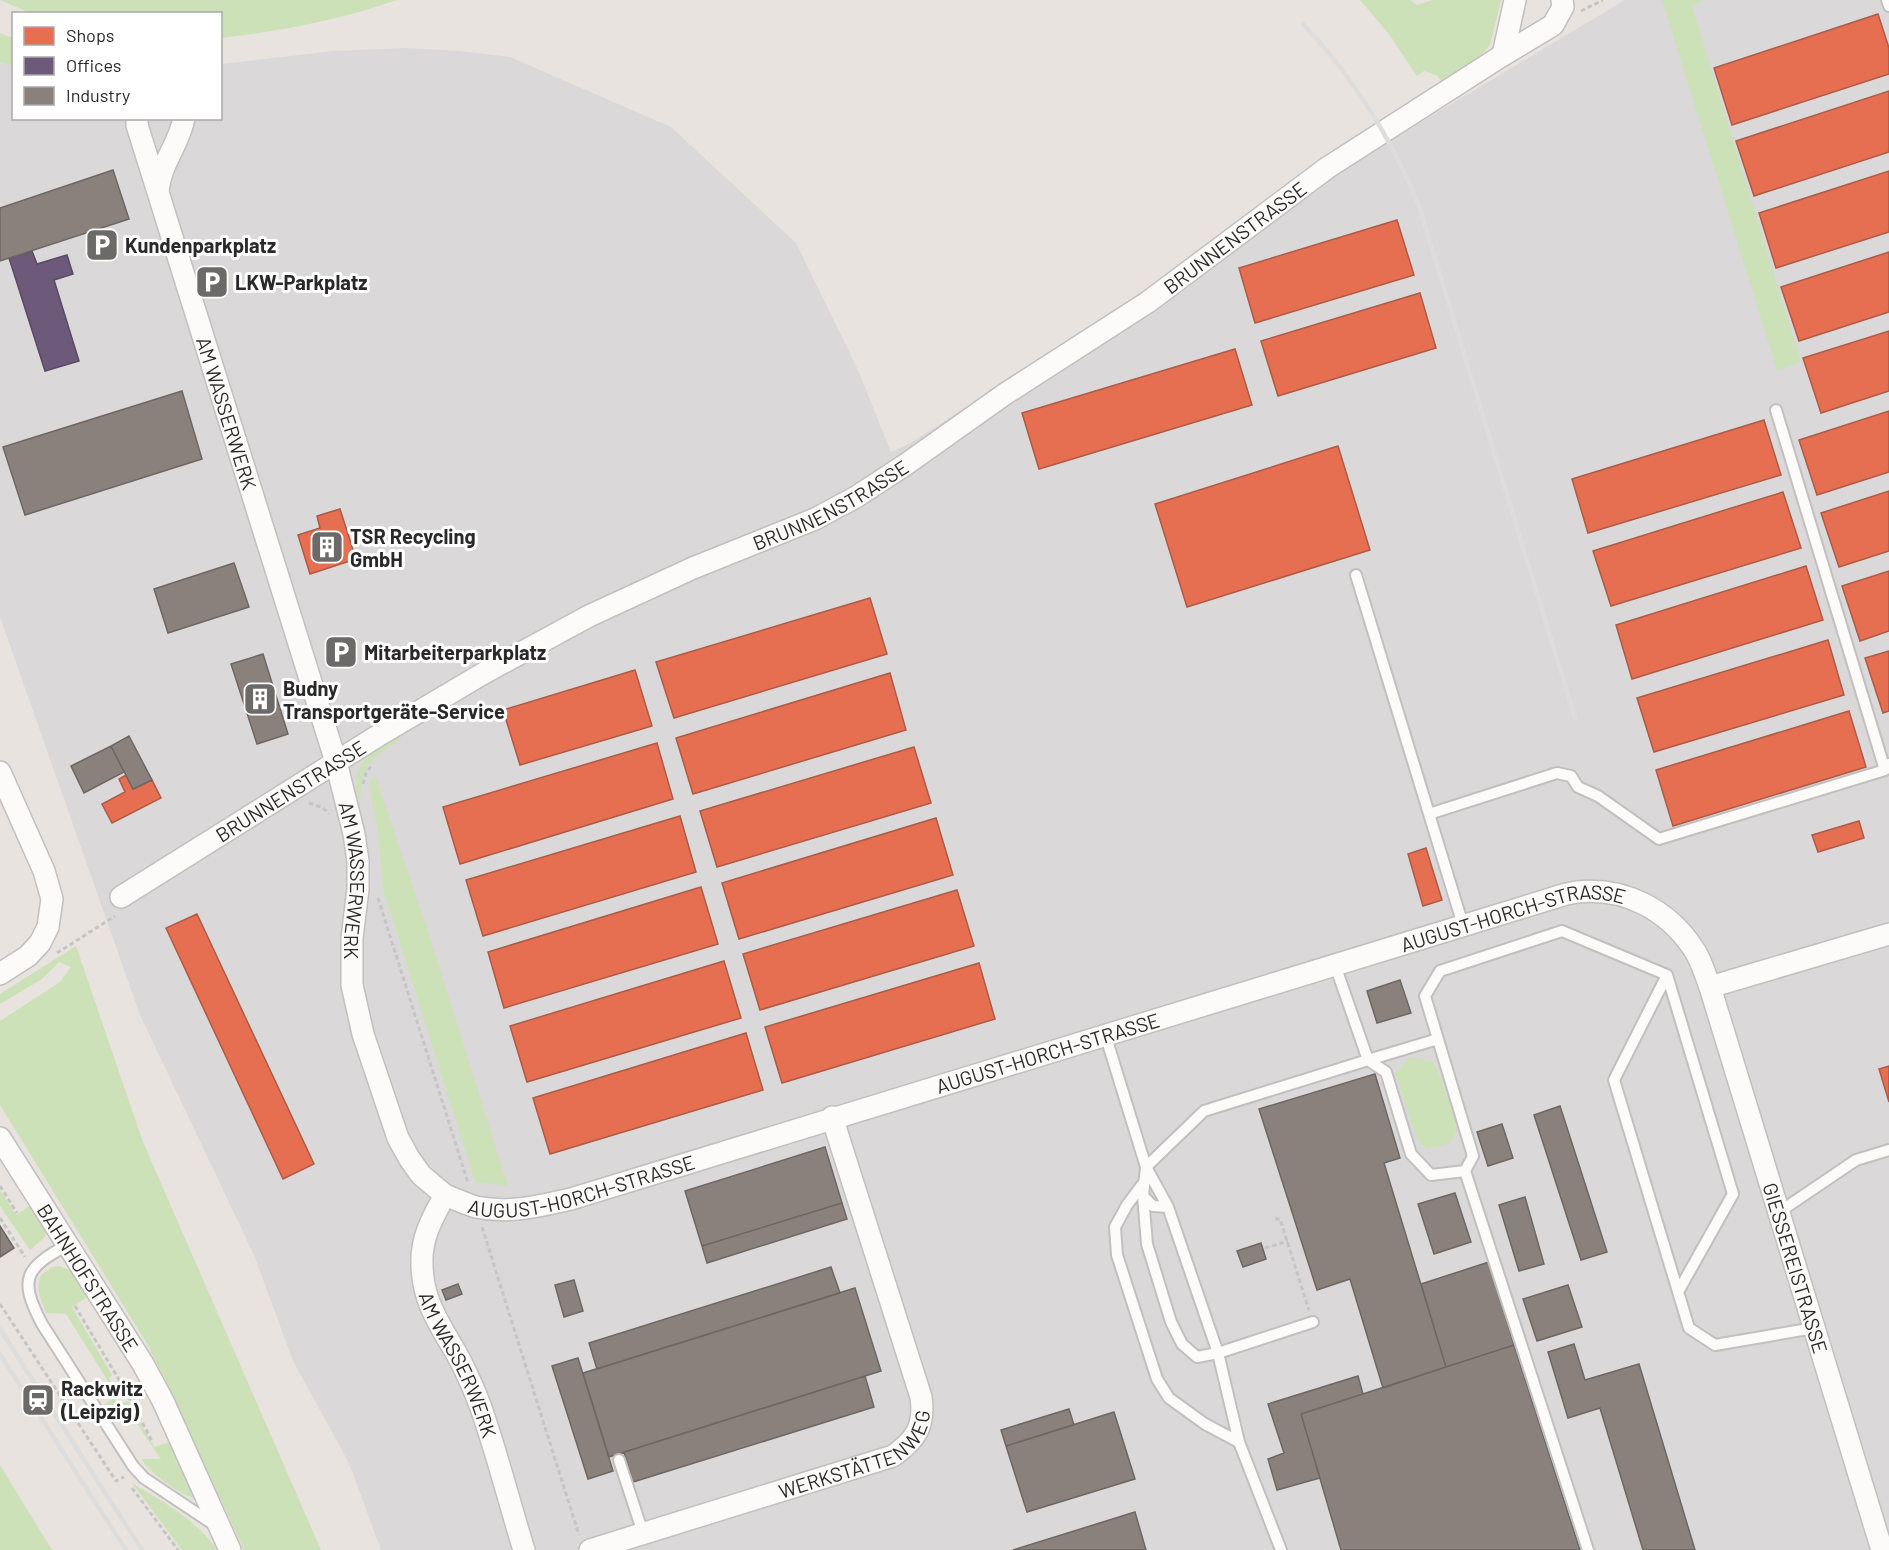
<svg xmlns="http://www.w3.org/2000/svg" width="1889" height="1550" viewBox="0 0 1889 1550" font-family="Barlow,sans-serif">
  <rect width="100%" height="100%" fill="#e8e3de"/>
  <!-- industrial -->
  <path fill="#dbd8da" d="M1625,0h264v1550h-1508l-32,-87 -56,-102 -39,-106 -114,-240 -140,-398v-555l13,4 1,52h206l1,-54 113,-13 70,-3 57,3 49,6 161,70 125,116 62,127 33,82 18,-8 251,-162 221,-136z"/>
  <!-- green -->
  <path fill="#cce1b8" d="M0,0h397c-57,20 -117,31 -176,38l-1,-24 -190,-1z
    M1360,0h50l7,5 15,-5h69l-11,45 -10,12 -37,28 -5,-9 -14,-5 -7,5 -28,-42z
    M1662,0h41l-11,6 109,356 -24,8z
    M0,33l13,5v28l-13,-4z
    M394,737l7,2c-23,15 -45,28 -39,59l-5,1c-6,-33 10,-46 37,-62z
    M375,775l52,153 81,258 -33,-4 -92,-293 -5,-57 -7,-35 -1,-16z
    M76,946l67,196 178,408h-77l-79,-171 -19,-37 -146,-237v-84l60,-39 11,-15 -12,-5 -17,17 -42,25v-10z
    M1410,1057l24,5 24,64 -7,17 -24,6 -10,-10 -22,-66z
    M0,1190l16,25 15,-10 16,26 -3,7 -14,12 -30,-44z
    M59,1266l13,5 17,25 -17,11 40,68 -3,3 4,9 -12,11 -10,-16 17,1v-2l-42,-67 -20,-1c-5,-13 -11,-24 -5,-38l11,-8z
    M114,1398l5,7 9,-4 26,46 16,-5 25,54 -1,2c-16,-4 -43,-25 -53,-39h20l-34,-50 -19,-1 -3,-4z
    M0,1465l52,85h-52z
    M132,1483c31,19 64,36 85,67h-35z"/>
  <!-- shops -->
  <path fill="#e76f51" stroke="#ae5a45" stroke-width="1.5" d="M1878,14l11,34v26l-157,51 -18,-57z
    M1889,91v61l-135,44 -18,-55z
    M1889,171v61l-113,36 -17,-55z
    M1397,220l17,55 -159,48 -16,-55z
    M1889,252v60l-90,29 -18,-54z
    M1420,293l16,55 -158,48 -17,-55z
    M1889,331v60l-68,22 -18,-55z
    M1235,349l17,56 -213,64 -17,-56z
    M1889,411v61l-72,23 -18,-55z
    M1764,420l17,55 -193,58 -16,-54z
    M1338,446l32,104 -183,57 -32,-103z
    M1889,491v60l-50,16 -18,-54z
    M1783,492l18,56 -190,58 -18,-55z
    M340,509l16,50 -46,15 -12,-39 22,-7 -3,-12z
    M1806,566l17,54 -191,59 -16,-54z
    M1889,571v60l-29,10 -18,-55z
    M870,598l17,56 -213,64 -18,-56z
    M1828,640l16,55 -190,57 -17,-54z
    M1889,651v60l-6,2 -18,-55z
    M635,670l17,56 -132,39 -17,-55z
    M890,673l16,57 -213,64 -17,-56z
    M1849,711l17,56 -193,59 -17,-56z
    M657,743l16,56 -213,65 -17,-57z
    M914,747l17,56 -214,64 -17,-56z
    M126,775l7,14 19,-9 9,18 -49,25 -10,-19 23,-12 -6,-13z
    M680,816l16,56 -213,64 -17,-56z
    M936,818l17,57 -214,64 -17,-56z
    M1859,821l5,17 -46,14 -6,-17z
    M1426,848l16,52 -19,6 -15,-52z
    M701,887l17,57 -214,64 -16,-56z
    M957,890l17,56 -214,64 -17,-56z
    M197,914l117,250 -31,15 -117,-251z
    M724,961l17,57 -214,64 -17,-56z
    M979,963l16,56 -213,64 -17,-56z
    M746,1033l17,57 -213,64 -17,-56z
    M1889,1066v36l-10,-33z"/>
  <!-- offices -->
  <path fill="#6d597a" stroke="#594b62" stroke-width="1.5" d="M32,251l5,13 30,-9 6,19 -19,6 25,81 -34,10 -36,-113z"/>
  <!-- industry -->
  <path fill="#8a817c" stroke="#6d6763" stroke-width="1.5" d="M113,170l16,49 -129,42v-53z
    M182,391l20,68 -177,56 -22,-68z
    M234,563l15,44 -81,26 -14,-44z
    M263,654l25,80 -31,10 -26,-80z
    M129,736l23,44 -19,9 -22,-43z
    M111,746l13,26 -40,21 -13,-27z
    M1400,980l11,33 -34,10 -10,-32z
    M1375,1074l25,84 -16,5 62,204 -63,21 -33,-109 -33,11 -58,-181z
    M1560,1106l47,146 -26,8 -47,-145z
    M1502,1124l11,34 -25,8 -11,-34z
    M825,1147l17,56 -140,43 -17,-55z
    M1455,1193l16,49 -37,12 -16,-50z
    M1525,1197l19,67 -25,7 -20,-66z
    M842,1203l5,16 -140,44 -5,-17z
    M0,1226l14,22 -14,9z
    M1261,1243l5,16 -23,8 -6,-16z
    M1489,1262l25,83 -68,22 -25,-83z
    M831,1267l9,26 -243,76 -8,-26z
    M574,1280l9,31 -19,6 -9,-32z
    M458,1284l4,10 -16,6 -4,-10z
    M1568,1285l14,42 -45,14 -14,-42z
    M855,1288l26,83 -272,86 -26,-84z
    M1574,1344l11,36 54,-16 56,186h-52l-43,-142 -32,10 -20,-66z
    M1514,1345l66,205h-239l-40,-136z
    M578,1358l35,113 -25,8 -36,-113z
    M865,1376l9,31 -241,75 -9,-30z
    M1358,1376l5,18 -62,20 19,64 -43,12 -9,-31 16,-6 -16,-49z
    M1069,1409l5,16 -68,21 -5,-16z
    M1114,1412l21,67 -108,33 -21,-66z
    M1135,1512l11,38h-133z"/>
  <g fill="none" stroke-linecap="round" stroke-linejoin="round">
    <!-- lane casing -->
    <g stroke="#c1bfbf" stroke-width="14">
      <path id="lane" d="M1887,0l2,6
        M1776,410l109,360
        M1356,575l107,350
        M1429,814l128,-41 14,3 7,11 20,9 61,43 226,-69 4,-6
        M1667,975l66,219 -55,98
        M1105,1034l41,133 22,40 50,146 21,89 42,108
        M1368,1060l18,12 25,82 20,21 34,-4
        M1368,1060l70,-21
        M1145,1181l-18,24 -12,22 2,28 40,124 12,19 36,26 34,18
        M1143,1196l10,10 15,1
        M1779,1212l77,-52 33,-10
        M69,1244c-44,24 -51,34 -27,80l91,142 11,12 72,48
        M1313,1322l-95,31 -21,4 -15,-13 -11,-22 -24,-78 -4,-48 3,-29 58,-56 164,-51 -33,-95
        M619,1460l24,73
        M1588,1550l-123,-379 8,-15 -48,-160 15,-25 122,-40 105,44 -53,105 75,248 26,17 99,-17"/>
    </g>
    <!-- street casing -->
    <g stroke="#c1bfbf" stroke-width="24">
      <g id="street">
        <path d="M1503,55l12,-55"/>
        <path id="s1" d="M137,118v7l199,637 18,72 4,27v28l-6,49v47l11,49 35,104 11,20 12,17 24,20c-12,22 -24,42 -23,68 0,36 16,59 33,88 10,17 18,36 25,54 17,48 29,97 44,145"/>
        <path d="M158,190c4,-30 21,-45 26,-72"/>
        <path d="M0,772l44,99 8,28 -4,28 -8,16 -12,13 -28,18"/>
        <path id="s2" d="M121,897l255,-160 108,-64 105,-57 104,-48 122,-49 41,-22 49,-32 100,-71 143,-92 179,-134 176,-113 50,-30 10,-18 -1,-7"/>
        <path d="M1710,987l179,-53"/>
        <path id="s3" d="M0,1138l143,226 20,37 67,149"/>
        <path id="s4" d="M445,1195c10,4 21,9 31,12 33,7 64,-1 95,-8 326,-102 653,-199 979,-300 9,-3 18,-6 27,-7 47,-5 90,17 116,56 8,11 12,26 17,39l172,563"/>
        <path id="s5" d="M590,1550l303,-94c23,-16 32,-30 28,-59l-89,-280"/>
      </g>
    </g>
    <!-- path -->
    <path stroke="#c6c5c5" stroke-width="3" stroke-dasharray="4.5 3" stroke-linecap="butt" d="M1581,11l22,-11
      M363,784l3,-11 7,-9
      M309,803l14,5 6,6
      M378,898l90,285
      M57,953l58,-37
      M0,1186l17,27
      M0,1218l25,39
      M1275,1219h5l29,91
      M482,1227l97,308
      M1265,1248l23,-7
      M0,1304l116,177 8,-4
      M75,1306l49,82 29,55
      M107,1398l25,-15
      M132,1488l46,62"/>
    <!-- lane -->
    <use href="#lane" stroke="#fcfbfa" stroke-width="10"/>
    <!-- street -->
    <use href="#street" stroke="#fcfbfa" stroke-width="21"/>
    <!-- rail -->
    <path stroke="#ddddde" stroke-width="4.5" d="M1303,24c51,54 88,113 116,182l156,512
      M0,1329l142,221
      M0,1354l126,196"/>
  </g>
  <!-- icons -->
  <defs>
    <g id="parking-square" transform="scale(1.725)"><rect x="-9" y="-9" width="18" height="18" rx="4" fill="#6c6a68" stroke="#fff"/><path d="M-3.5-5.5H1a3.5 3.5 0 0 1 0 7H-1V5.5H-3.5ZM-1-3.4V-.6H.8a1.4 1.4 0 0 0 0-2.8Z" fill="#fff"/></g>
    <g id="building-square" transform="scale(1.725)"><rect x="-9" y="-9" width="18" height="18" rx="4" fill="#6c6a68" stroke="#fff"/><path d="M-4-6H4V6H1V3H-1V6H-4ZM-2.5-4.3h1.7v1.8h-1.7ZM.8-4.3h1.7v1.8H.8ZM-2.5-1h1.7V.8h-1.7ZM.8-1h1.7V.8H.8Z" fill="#fff"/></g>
    <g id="station-square" transform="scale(1.725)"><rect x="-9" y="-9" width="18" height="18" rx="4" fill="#6c6a68" stroke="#fff"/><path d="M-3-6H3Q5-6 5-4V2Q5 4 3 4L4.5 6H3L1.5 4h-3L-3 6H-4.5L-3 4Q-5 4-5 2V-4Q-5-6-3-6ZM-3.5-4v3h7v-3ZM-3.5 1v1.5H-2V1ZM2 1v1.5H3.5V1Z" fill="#fff"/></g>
  </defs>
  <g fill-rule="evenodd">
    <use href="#parking-square" x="102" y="245"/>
    <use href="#parking-square" x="212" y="282"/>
    <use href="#building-square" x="327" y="547"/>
    <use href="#parking-square" x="341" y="652"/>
    <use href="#building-square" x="260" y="699"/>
    <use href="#station-square" x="38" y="1400"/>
  </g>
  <g text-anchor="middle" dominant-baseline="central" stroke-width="6" stroke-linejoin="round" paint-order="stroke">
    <!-- street labels -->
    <g font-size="20" fill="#292929" stroke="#fff">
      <text stroke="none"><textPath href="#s2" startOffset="1298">BRUNNENSTRASSE</textPath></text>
      <text stroke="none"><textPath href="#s1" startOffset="309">AM WASSERWERK</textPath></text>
      <text stroke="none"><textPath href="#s2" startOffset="812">BRUNNENSTRASSE</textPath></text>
      <text stroke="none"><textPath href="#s2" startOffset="200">BRUNNENSTRASSE</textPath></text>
      <text stroke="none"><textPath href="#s1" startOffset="795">AM WASSERWERK</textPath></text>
      <text stroke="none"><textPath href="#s4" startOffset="1114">AUGUST-HORCH-STRASSE</textPath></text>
      <text stroke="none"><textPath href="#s4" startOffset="628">AUGUST-HORCH-STRASSE</textPath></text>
      <text stroke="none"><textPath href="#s4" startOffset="142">AUGUST-HORCH-STRASSE</textPath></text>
      <text stroke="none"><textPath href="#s4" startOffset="1653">GIESSEREISTRASSE</textPath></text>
      <text stroke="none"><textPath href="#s3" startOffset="165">BAHNHOFSTRASSE</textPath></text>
      <text stroke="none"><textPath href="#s1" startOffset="1317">AM WASSERWERK</textPath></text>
      <text stroke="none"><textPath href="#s5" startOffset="286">WERKSTÄTTENWEG</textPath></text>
    </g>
    <!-- poi labels -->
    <g font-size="20" font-weight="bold" fill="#292929" stroke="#fff" text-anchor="start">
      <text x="125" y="245">Kundenparkplatz</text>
      <text x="235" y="282">LKW-Parkplatz</text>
      <text x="350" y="536">TSR Recycling<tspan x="350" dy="23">GmbH</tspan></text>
      <text x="364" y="652">Mitarbeiterparkplatz</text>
      <text x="283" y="688">Budny<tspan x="283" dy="23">Transportgeräte-Service</tspan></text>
      <text x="61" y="1388">Rackwitz<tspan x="61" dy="23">(Leipzig)</tspan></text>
    </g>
  </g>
  <!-- legend -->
  <rect x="12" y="12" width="210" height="108" fill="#ffffff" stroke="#a9a9a9" stroke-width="1.5"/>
  <rect x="24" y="27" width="30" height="18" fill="#e76f51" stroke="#a9a9a9" stroke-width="1.5"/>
  <text x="66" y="42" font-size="18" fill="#292929">Shops</text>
  <rect x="24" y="57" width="30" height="18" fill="#6d597a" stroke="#a9a9a9" stroke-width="1.5"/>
  <text x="66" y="72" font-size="18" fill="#292929">Offices</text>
  <rect x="24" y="87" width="30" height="18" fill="#8a817c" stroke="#a9a9a9" stroke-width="1.5"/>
  <text x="66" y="102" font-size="18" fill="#292929">Industry</text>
</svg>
